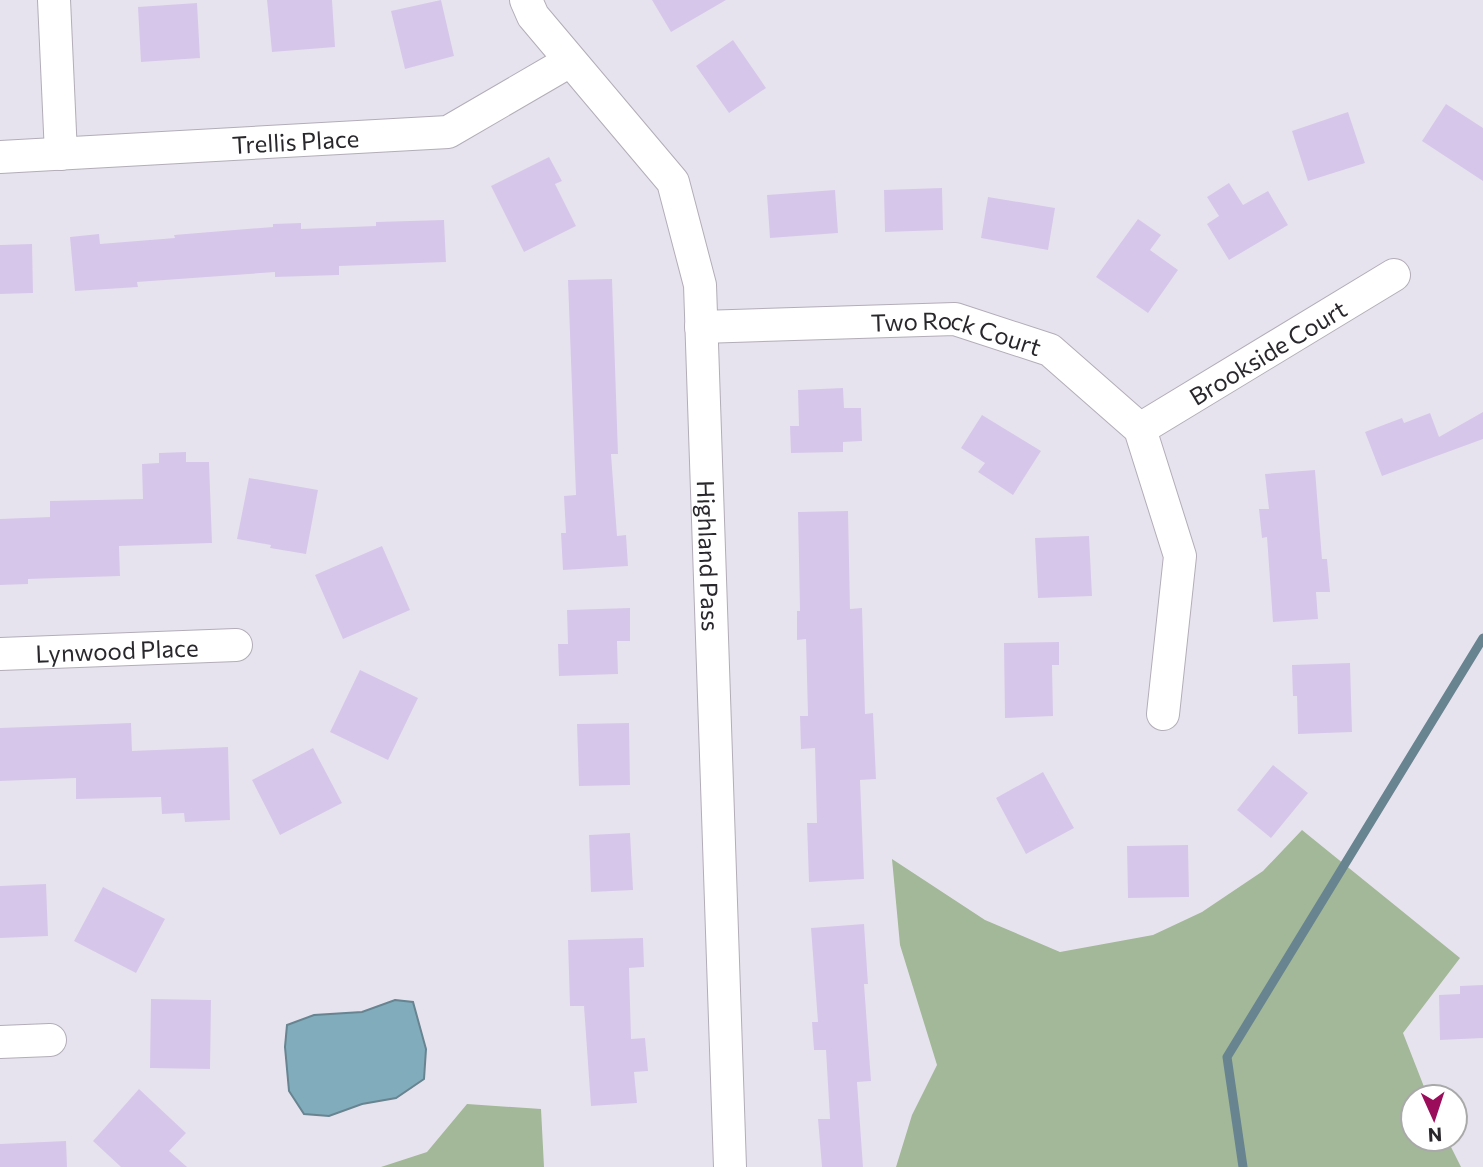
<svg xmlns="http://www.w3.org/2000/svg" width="1483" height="1167" viewBox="0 0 1483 1167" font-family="Commissioner,sans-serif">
  <rect width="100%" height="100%" fill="#e7e3ee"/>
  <!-- forest -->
  <path fill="#a2b898" d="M1302,830l158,128 -57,75 25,64h-15v42h34l14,28h-565l16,-52 25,-50 -37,-120 -8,-86 93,61 75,32 93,-17 49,-23 61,-41z
    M467,1104l74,5 3,58h-163l46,-15z"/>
  <!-- water -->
  <path fill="#81acbc" stroke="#678490" stroke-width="2" d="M395,1000l18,2 13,47 -2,30 -28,19 -34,6 -33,12 -25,-2 -15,-23 -4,-44 2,-22 27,-10 48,-3z"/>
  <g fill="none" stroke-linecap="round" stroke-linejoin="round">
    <!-- stream -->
    <path stroke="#678490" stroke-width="9" d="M1243,1167l-16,-110 256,-419"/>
  </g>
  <!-- building -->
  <path fill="#d6c7ea" d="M267,0h65l3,47 -63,5z
    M441,0l13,56 -49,13 -14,-58z
    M652,0h74l-55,32z
    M197,3l3,55 -59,4 -3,-55z
    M733,40l33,48 -37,25 -33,-47z
    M1446,104l37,24v53l-61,-40z
    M1348,112l17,51 -57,18 -16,-50z
    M549,157l13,24 -7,3 21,42 -52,26 -33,-66z
    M1229,183l14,22 25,-14 20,34 -59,35 -22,-36 12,-8 -12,-19z
    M942,188l1,42 -58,2 -1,-42z
    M835,190l3,43 -68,5 -3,-43z
    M988,197l67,11 -7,42 -67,-12z
    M1138,219l23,16 -11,15 28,20 -30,43 -52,-36z
    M444,220l2,42 -107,4v9l-64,2v-5l-138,10 1,5 -63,4 -5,-54 29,-3 1,10 75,-6 -1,-3 99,-8v-3l28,-1v6l75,-3v-4z
    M32,244l1,49 -33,1v-49z
    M612,279l6,175h-7l6,82 9,-1 2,31 -65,4 -2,-37h5l-2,-37 12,-1 -8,-215z
    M843,388l1,20h17l1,33 -19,1v10l-52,1 -1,-27h9l-1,-36z
    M1483,412v27l-101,37 -17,-44 37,-14 2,5 26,-10 9,24z
    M982,415l59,36 -28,44 -35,-23 7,-9 -24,-15z
    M186,452v10h23l3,81 -93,3 1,30 -92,3v5l-28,1v-66l50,-2v-16l93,-2 -1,-35 17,-1v-10z
    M1315,470l7,89h5l3,33h-14l2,27 -45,3 -6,-85 -5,1 -3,-29h10l-4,-35z
    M249,478l69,12 -12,64 -36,-6 1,-3 -34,-6z
    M848,511l2,98 12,-1 3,106 8,-1 3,66 -16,1 4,99 -55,3 -2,-59h10l-2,-75 -14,1 -1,-33h8l-2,-77 -9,1v-29h3l-2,-99z
    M1089,536l3,60 -54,2 -3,-60z
    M382,546l28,64 -67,29 -28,-64z
    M630,608v33h-13l1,33 -59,2 -1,-32h10l-1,-34z
    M1059,642v23h-7l1,51 -48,2 -1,-75z
    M1350,663l2,69 -54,2 -1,-38h-4l-1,-31z
    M360,670l58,28 -30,62 -58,-28z
    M131,723l1,28 96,-4 2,73 -45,2 -1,-9 -22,1 -1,-17 -85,2v-21l-76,3v-53z
    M629,723l1,62 -51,1 -2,-62z
    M313,748l29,55 -62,32 -28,-55z
    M1273,765l35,28 -37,45 -34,-28z
    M1043,772l31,56 -48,26 -30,-56z
    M630,833l3,57 -42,2 -2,-57z
    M1188,845l1,52 -61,1 -1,-52z
    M46,884l2,52 -48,2v-52z
    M103,887l62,32 -29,54 -62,-32z
    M864,924l4,60h-4l7,97 -14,1 6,85h-41l-4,-48h12l-4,-69h-12l-2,-28h6l-7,-94z
    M643,938l1,29 -15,1 2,71 14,-1 3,33 -14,1 3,31 -46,3 -7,-100h-14l-2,-66z
    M1483,985v53l-43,2 -1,-45 21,-1v-8z
    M151,999l60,1 -1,69 -60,-1z
    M139,1089l47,44 -17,18 18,16h-66l-28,-26z
    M66,1141l1,26h-67v-23z"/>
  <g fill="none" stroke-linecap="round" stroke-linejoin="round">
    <!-- street casing -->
    <g stroke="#b2adb8" stroke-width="34">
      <g id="street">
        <path d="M54,0l7,154"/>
        <path id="s1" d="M526,0l7,16 140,166 27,103 30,882"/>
        <path id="s2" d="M0,157l448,-25 122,-71"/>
        <path id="s3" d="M701,327l254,-8 95,31 90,79 40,127 -17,158"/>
        <path id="s4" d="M1140,429l254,-154"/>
        <path id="s5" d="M0,654l236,-9"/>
        <path d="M0,1042l50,-2"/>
      </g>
    </g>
    <!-- street -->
    <use href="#street" stroke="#fff" stroke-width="32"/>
  </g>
  <g text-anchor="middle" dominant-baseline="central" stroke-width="7" stroke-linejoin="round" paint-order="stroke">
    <!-- street labels -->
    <g font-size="24" fill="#29272b" stroke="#fff">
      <text stroke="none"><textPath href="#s2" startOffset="296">Trellis Place</textPath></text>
      <text stroke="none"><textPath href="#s3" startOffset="257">Two Rock Court</textPath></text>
      <text stroke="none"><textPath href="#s4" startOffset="149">Brookside Court</textPath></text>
      <text stroke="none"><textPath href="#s1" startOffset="612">Highland Pass</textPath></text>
      <text stroke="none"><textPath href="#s5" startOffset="117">Lynwood Place</textPath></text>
    </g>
  </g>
  <!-- north arrow -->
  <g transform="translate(1434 1118) rotate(177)"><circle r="33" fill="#ffffff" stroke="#a9a9aa" stroke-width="2"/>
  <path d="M0-5L12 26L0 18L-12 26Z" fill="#9b0c5b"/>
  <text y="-10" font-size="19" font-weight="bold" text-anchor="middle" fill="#29272b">N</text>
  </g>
</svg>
